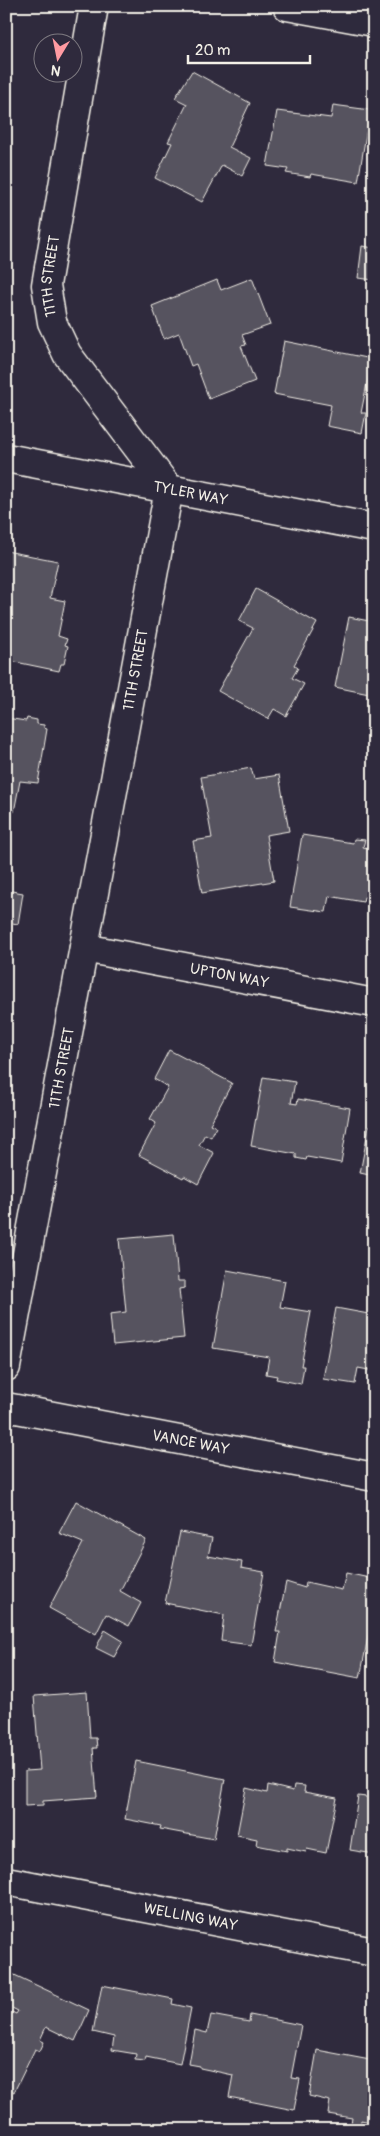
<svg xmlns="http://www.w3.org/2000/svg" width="380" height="2136" viewBox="0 0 380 2136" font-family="Pangolin,sans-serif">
  <rect width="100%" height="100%" fill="#2f2a3d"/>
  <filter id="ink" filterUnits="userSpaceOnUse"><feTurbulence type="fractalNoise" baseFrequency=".02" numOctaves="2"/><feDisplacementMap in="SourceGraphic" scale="10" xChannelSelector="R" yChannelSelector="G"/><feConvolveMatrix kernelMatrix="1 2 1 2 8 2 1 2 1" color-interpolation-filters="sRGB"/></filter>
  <g filter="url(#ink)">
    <!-- building -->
    <path fill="#56525f" stroke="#f4f1e8" d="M192,71l58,32 -21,44 22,11 -9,18 -20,-11 -20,37 -47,-24 17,-35 -4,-1 19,-38 -12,-6z
      M333,105l37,5 -12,72 -47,-8 -1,3 -24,-4 2,-4 -21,-3 10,-55 54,7z
      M362,246l12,2v32l-16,-2z
      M252,278l18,47 -28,10 4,10 -5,1 14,35 -46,18 -13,-35 -5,2 -12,-33 -15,6 -12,-33 65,-26 4,10z
      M284,341l88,18 -11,54h5l-4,20 -35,-7 4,-21 -57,-11z
      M6,551l52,10 -8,37 15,3 -7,35 9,3 -2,6 3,1 -4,18h-3l-2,7 -53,-11z
      M256,589l61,34 -23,42 4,3 -6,10 12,6 -18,32 -12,-7 -6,10 -50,-28 35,-63 -14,-7z
      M349,617l25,5v73l-39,-8z
      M6,718l20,3 1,-3 10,2v4l7,1v3l3,1 -9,54 -18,-2 -6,31 -8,-1z
      M251,768l3,11 25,-4 10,56 -23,4 8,46 -72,12 -9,-52 19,-3 -11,-61z
      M6,820h5l-5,27z
      M302,835l51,8 1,-4 11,1 -2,7 11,2v49l-10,-1 -1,5 -34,-6 -3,16 -36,-5z
      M6,852h5l-5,32z
      M6,890l17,3 -5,31 -12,-2z
      M169,1050l63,33 -22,41 6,3 -5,10 -6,-3 -6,11 15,8 -16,31 -14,-8 -1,2 -44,-23 17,-32 -6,-4 18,-32 -14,-8z
      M263,1077l32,5 -4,21 6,1 1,-5 52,9 -9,55 -34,-6 -1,3 -10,-2v-4l-45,-8z
      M369,1126l5,1v49l-14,-3z
      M174,1234l4,47h7v7l-6,1 5,49 -71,7 -3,-31 16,-2 -7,-73z
      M227,1270l58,11 -5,26 31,5 -10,54h3l-3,18 -25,-5 1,-3 -11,-2 3,-17 -56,-9z
      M336,1308l38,7v56l-16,-3 -3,16 -32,-5z
      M76,1501l70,39 -26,51 21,12 -12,23 -23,-12 -10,20 -47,-26 34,-65 -24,-10z
      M180,1532l32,6 -4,18 34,6 -1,6 23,4 -13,73 -30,-4 3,-26 -59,-12z
      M346,1573l28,6v27l-14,72 -85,-16 5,-30h-4l10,-50 19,6 1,-6 36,8z
      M105,1630l18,11 -9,16 -18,-9z
      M87,1692l3,46h6l1,10h-4l4,49 -54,4v4l-18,1v-35l15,-1 -6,-74z
      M136,1761l89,18 -11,60 -54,-10 1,-3 -36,-7z
      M268,1785l25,6 1,-6 11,1 -1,6 33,6 -11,55 -19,-4 -1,3 -19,-4v3l-31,-6 1,-6 -20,-4 9,-47 21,5z
      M358,1796l16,2v56l-24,-4z
      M6,1971l83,39 -14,31 -29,-14 -6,13 4,2 -4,9 -5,-2 -21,43 -8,-3v-80l10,5 2,-3 -12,-6z
      M102,1985l71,14 -1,5 19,4 -11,56 -34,-7 -1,4 -10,-1 1,-6 -24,-4 2,-13 -21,-5z
      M211,2015l38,7 1,-7 51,10 -10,53 9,1 -6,31 -65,-13 4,-22 -33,-7v-2l-11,-2 6,-34 12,3z
      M317,2050l53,10 -1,4 5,1v58l-13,-3 -1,10h-10l2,-12 -24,-4 2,-13 -21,-5z"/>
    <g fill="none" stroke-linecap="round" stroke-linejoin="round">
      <!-- street casing -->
      <g stroke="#f4f1e8" stroke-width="31">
        <g id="street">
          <path d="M287,6l87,16"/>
          <path id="s1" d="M6,458l368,70"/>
          <path id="s2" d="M84,948l290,55"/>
          <path id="s3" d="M6,1367l163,-878 -102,-135 -15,-32 -6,-37 48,-279"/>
          <path id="s4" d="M6,1407l368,70"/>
          <path id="s5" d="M6,1881l368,71"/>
        </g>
      </g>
      <!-- street -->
      <use href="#street" stroke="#2f2a3d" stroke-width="28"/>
    </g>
  </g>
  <g text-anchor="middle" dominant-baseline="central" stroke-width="4" stroke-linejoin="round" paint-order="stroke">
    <!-- street labels -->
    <g font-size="15" fill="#f4f1e8" stroke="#2f2a3d">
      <text stroke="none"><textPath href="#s3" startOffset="1144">11TH STREET</textPath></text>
      <text stroke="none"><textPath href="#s1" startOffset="188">TYLER WAY</textPath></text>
      <text stroke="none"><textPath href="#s3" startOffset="709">11TH STREET</textPath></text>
      <text stroke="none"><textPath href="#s2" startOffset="148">UPTON WAY</textPath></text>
      <text stroke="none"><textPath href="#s3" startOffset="304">11TH STREET</textPath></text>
      <text stroke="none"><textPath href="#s4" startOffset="188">VANCE WAY</textPath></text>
      <text stroke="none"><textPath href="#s5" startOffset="188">WELLING WAY</textPath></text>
    </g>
  </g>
  <!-- margin -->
  <rect width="380" height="2136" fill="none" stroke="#2f2a3d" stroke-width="25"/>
  <rect x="12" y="12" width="355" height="2111" fill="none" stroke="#f4f1e8" stroke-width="2" filter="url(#ink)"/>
  <!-- north arrow -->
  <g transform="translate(58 58) rotate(190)"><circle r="24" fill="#2f2a3d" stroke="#7e7a81"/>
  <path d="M0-4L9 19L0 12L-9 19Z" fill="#ff9aa2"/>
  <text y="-8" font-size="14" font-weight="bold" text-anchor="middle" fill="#f4f1e8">N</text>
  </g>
  <!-- scale -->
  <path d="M188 55v8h122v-8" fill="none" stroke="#f4f1e8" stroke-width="2.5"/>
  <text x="195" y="55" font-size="15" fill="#f4f1e8" stroke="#2f2a3d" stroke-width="4" paint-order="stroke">20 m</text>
</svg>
